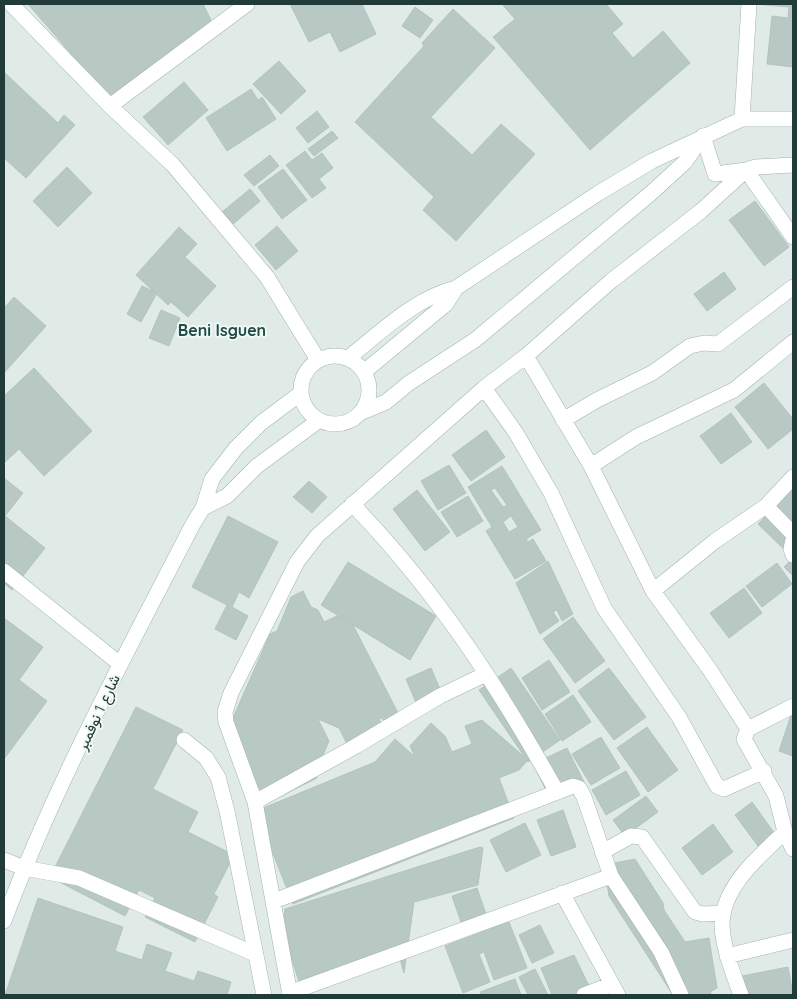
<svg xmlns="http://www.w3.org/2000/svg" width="797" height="999" viewBox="0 0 797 999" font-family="Quicksand,Vazirmatn,sans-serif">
  <rect width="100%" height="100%" fill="#e0ebe7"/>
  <!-- building -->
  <path fill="#b8c8c3" stroke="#b3c4bf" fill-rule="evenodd" d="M28,4h175l8,16 -47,45 -55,33z
    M290,4h72l14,30 -36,18 -10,-20 -21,10z
    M502,4h104l17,20 -11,9 21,25 30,-27 27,32 -100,87 -97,-113 22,-18z
    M755,4h38v63l-26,-3 5,-48 16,2 1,-11z
    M415,7l18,13 -13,18 -18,-12z
    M453,9l42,39 -64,69 41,38 29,-31 34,30 -79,87 -33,-31 11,-13 -79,-75 69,-76 -2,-3z
    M279,61l27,30 -25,23 -28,-30z
    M4,72l54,51 6,-8 11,10 -49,53 -22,-20z
    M184,82l24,28 -40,35 -25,-28z
    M251,89l7,11 4,-3 14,22 -49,32 -21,-33z
    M317,111l12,16 -21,16 -12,-15z
    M332,131l6,7 -24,18 -6,-7z
    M305,151l7,9 10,-7 11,15 -14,11 7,9 -14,10 -26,-33z
    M270,155l9,11 -25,20 -10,-11z
    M67,167l25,26 -34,34 -25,-26z
    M283,169l24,31 -25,19 -24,-32z
    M250,189l10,12 -28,24 -10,-13z
    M755,201l34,46 -25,19 -35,-46z
    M277,226l21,25 -22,19 -21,-25z
    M179,227l18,17 -12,13 31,29 -28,31 -17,-15 -3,3 -32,-30z
    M724,272l12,17 -29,22 -13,-17z
    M142,286l15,7 -16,29 -14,-8z
    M14,297l32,29 -42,47v-65z
    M161,310l19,8 -11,28 -20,-8z
    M34,368l58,63 -48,45 -25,-27 -15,14v-67z
    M764,383l29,36v10l-25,20 -33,-42z
    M731,413l21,29 -31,22 -21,-28z
    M486,430l19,27 -34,24 -19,-26z
    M449,465l17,28 -28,17 -17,-29z
    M502,466l39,64 -15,9 2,3 5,-3 13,22 -31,18 -29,-48 6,-4 -24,-40zM495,488l12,17 -4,2 -12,-17zM511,516l7,11 -9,5 -6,-10z
    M4,478l19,15 -18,23 40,32 -33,42 -8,-7z
    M309,481l18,16 -15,16 -19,-16z
    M793,488v88l-9,-9 9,-9 -35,-34z
    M417,490l33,42 -25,19 -32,-42z
    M468,496l15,25 -26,16 -16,-25z
    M228,516l50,26 -29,56 -10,-6 -7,15 16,9 -12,24 -21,-11 12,-24 -35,-18z
    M548,561l25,53 -11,7 -5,-11 -4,2 6,9 -19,13 -24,-51z
    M348,562l88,54 -26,44 -89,-55z
    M777,563l15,21 -30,23 -16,-21z
    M744,588l18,25 -33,25 -19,-25z
    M303,591l8,16 7,3 6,12 13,-6 15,7 46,90 -5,11 -15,-7 5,9 -35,20 -9,-18 -21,-9 11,22 -6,14 -14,7 8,16 -50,25 -38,-76 41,-93 7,-3 14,-34z
    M573,617l32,44 -30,22 -32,-44z
    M4,618l39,29 -24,33 28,21 -43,58z
    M549,660l21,32 -28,18 -20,-32z
    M431,668l14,33 -25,11 -14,-33z
    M511,668l49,72 -32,22 -49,-72z
    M609,668l37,49 -32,23 -36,-49z
    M573,695l18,27 -29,19 -17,-27z
    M136,707l47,23 -30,59 45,23 -10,20 46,23 -20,39 4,3 -23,45 -50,-25 10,-19 -16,-8 -14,26 -75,-39z
    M793,709v47l-14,-5z
    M482,720l46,40 -9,10 -20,8 15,40 -221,86 -37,-93 119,-49 20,-23 20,18 -5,-11 21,-23 14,13 7,16 20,-8 -7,-18z
    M647,727l31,43 -30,22 -31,-44z
    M601,737l19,31 -29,17 -19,-31z
    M567,748l18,36 -34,16 -18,-36z
    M626,771l14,24 -34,20 -14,-25z
    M646,796l12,16 -33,24 -12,-16z
    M752,802l23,32 -17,12 -23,-31z
    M563,810l13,37 -25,9 -14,-36z
    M525,823l16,32 -35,17 -16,-32z
    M713,824l20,28 -31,23 -20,-27z
    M480,847l3,1 -5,37 -64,17 -10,71 -4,-14 -98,32 -20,-63 3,-19z
    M635,859l28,44 1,7 21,32 24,-4 8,50 -7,4 2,3h-39l-64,-99 -5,-31z
    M477,888l12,35 -25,8 -12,-35z
    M38,898l85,29 -8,24 27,9 5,-16 25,9 -7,18 29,10 4,-10 33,11 -4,13h-222z
    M509,922l18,46 -33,12 -10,-28 -5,2 11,28 -27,11 -18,-47z
    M540,925l14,28 -22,10 -13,-28z
    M574,955l16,33 -17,7h-21l-11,-27z
    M788,967l5,28h-57l-4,-17z
    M535,969l13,26h-20l-9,-18z
    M515,979l6,16h-40l-1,-3z"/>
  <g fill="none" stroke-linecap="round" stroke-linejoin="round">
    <!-- service casing -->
    <g stroke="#a3b3ae" stroke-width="16">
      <path id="service" d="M362,412l24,-10 23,-19 66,-43 175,-146 35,-32 18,-26"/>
    </g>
    <!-- minor casing -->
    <g stroke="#a3b3ae" stroke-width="16">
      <path id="minor" d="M11,4l99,102 63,59 94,112 51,83
        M110,106l137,-102
        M742,119l7,-115
        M703,136l12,38 31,-4 47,67
        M526,356l65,110 62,125 57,79 38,59 -4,10 32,57 9,36 8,17
        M484,388l32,45 35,60 53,115 75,109 38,69 7,3 40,-18
        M563,420l34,-20 55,-27 38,-27 14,-3 14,1 75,-57
        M591,466l45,-29 98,-47 59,-48
        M352,504c83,85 148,185 205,288
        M766,506l27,28
        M793,540l-2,9 2,6
        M4,571l116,93
        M653,591l62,-50 51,-35 27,-29
        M748,729l45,-23
        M184,740l22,18 12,19 9,34 37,184
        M255,802l101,-56 84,-50 46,-22
        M602,852l29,-16 11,1 53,75 8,2 20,-1
        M4,860l20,8 55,10 176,76
        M562,893l56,102
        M274,901l299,-115 6,2 5,9 27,79 50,76 20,43
        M727,956l66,-16
        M289,993l322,-117
        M290,995l-35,-193 -29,-80 -1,-10 6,-19 66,-131 20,-26 167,-148 42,-32 85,-75 90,-70 45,-41 10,-3 37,-2
        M584,995l28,-11
        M741,995c-8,-22 -18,-46 -19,-70 0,-38 38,-70 63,-93"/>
    </g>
    <!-- secondary casing -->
    <g stroke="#9fb6b0" stroke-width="16">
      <path id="secondary" d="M301 390a34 34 0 1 1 68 0a34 34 0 1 1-68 0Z
        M348,358c33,-26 67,-60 108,-70l141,-94 55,-33 90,-42h51
        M365,371l81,-67 10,-16
        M203,508l24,-12 30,-30 61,-45
        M4,921c51,-137 122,-267 189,-397l10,-16 9,-29 24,-31 25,-25 40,-30"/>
    </g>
    <!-- service -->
    <use href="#service" stroke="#fff" stroke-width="15"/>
    <!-- minor -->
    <use href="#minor" stroke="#fff" stroke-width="15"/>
    <!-- secondary -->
    <use href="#secondary" stroke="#fff" stroke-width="15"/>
  </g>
  <g text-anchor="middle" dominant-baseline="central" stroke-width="4" stroke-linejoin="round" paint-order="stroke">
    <!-- street labels -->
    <g font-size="15" fill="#213b36" stroke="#f0f7f5">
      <text transform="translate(98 712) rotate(-65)">شارع 1 نوفمبر</text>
    </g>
    <!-- neighbourhood labels -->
    <g font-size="16" font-weight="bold" fill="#1d4d46" stroke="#f0f7f5">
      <text x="222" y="330">Beni Isguen</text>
    </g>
  </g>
  <!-- border -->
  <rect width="797" height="999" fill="none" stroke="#213b36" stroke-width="10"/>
</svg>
